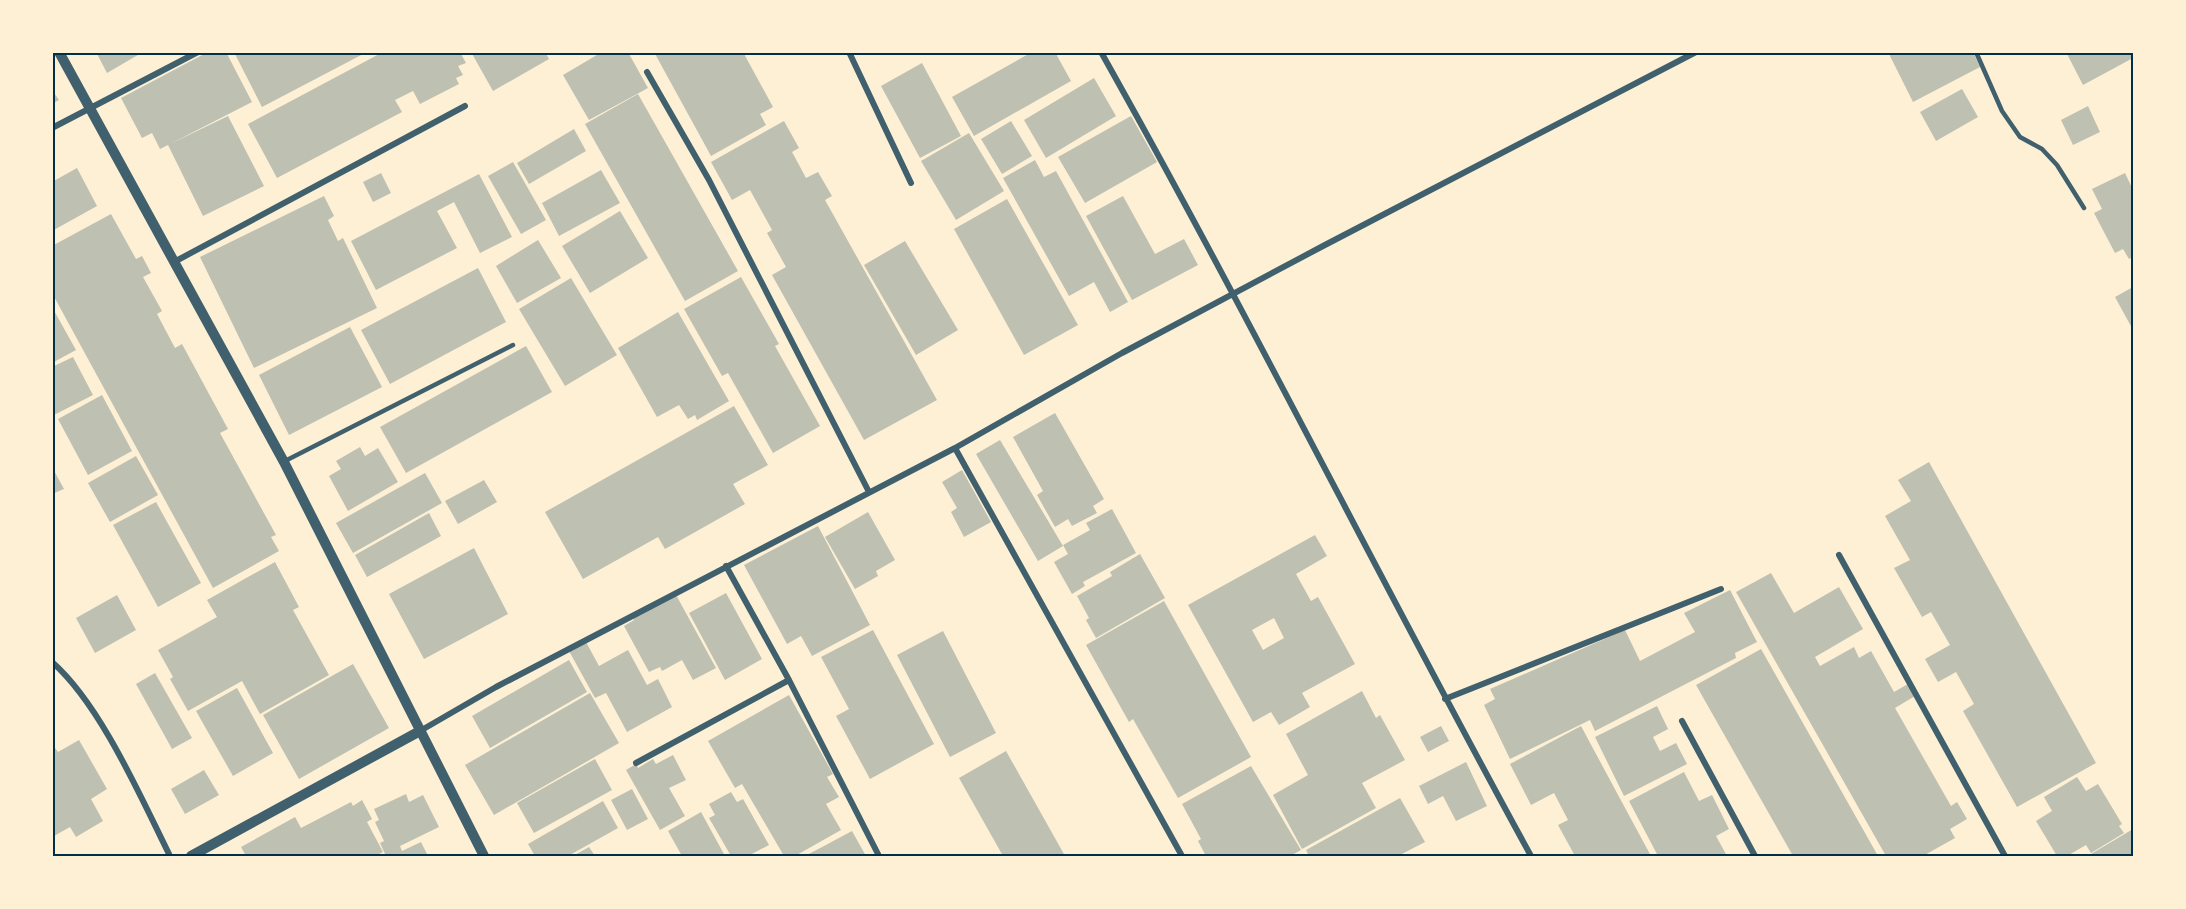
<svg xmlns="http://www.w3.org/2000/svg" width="2186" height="909" viewBox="0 0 2186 909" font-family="'Fira Sans Condensed',sans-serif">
  <rect width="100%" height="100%" fill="#fdf0d5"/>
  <!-- building -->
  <path fill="#bec0b2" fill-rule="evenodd" d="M96,52h47l-36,21z
    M208,52h18l26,50 -82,42 58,-28 36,70 -61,30 -35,-71 -8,4 -8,-16 -10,5 -21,-40z
    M237,52h130l-105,55 -27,-53z
    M383,52h77l6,11 -8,3 5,9 -7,3 3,6 -39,20 -7,-13 -18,9 7,12 -125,66 -29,-54z
    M471,52h74l4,7 -56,32z
    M602,52h26l20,36 -59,32 -26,-45z
    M654,52h89l30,55 -13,7 6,11 -55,31z
    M1032,52h23l16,29 -97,55 -22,-39z
    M1888,52h85l7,15 -67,35z
    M2066,52h67v6l-50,27z
    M922,63l39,73 -41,22 -39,-72z
    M1094,78l22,38 -70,42 -22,-38z
    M1962,89l16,28 -42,24 -16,-29z
    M52,90l7,10 -7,4z
    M638,94l100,177 -53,30 -100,-177z
    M2088,106l12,26 -27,13 -12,-25z
    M1131,116l26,46 -72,41 -27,-46z
    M784,121l15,27 -7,4 6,11 8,15 12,-6 14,24 -7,4 112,200 -73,40 -92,-165 14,-8 -19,-34 5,-3 -22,-40 -18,10 -21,-38z
    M1011,121l21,35 -30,18 -21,-35z
    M574,129l12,22 -57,33 -12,-21z
    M969,133l35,58 -48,29 -35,-59z
    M1035,160l9,17 12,-6 72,131 -18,10 -16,-30 -25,14 -66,-118z
    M513,162l33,58 -25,14 -33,-58z
    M77,168l20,38 -45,25v-49z
    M601,170l19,33 -61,33 -17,-33z
    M381,173l10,20 -18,9 -10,-20z
    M2125,173l8,17v67l-4,2 -6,-10 -8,4 -21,-40 8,-4 -10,-20z
    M479,174l33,63 -32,16 -26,-51 -17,9 20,37 -81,42 -25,-49z
    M324,196l10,20 -6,4 10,21 5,-3 34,70 -123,60 -54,-111z
    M1123,196l32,58 29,-15 14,26 -66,35 -46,-84z
    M1007,199l71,126 -54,30 -70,-126z
    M620,211l28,47 -58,35 -28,-47z
    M111,214l25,45 6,-3 9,17 -8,4 19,34 -5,3 18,34 7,-4 46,85 -8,4 56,102 -5,2 8,14 -66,37 -161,-295v-47z
    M538,240l23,38 -44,25 -21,-37z
    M905,241l53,89 -42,25 -52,-90z
    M478,268l28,54 -116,62 -29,-54z
    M741,277l38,67 -4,2 45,80 -47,27 -45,-80 -6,3 -38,-67z
    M571,278l46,77 -52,31 -46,-77z
    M2133,287v43l-18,-33z
    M52,307l24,43 -24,13z
    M678,312l51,89 -32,19 -2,-5 -7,4 -9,-14 -22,12 -39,-69z
    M350,327l32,60 -93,48 -30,-60z
    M526,346l26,46 -146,81 -26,-46z
    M73,357l20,38 -41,21v-49z
    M102,395l30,56 -44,24 -30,-56z
    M734,406l34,59 -35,19 12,20 -80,45 -7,-12 -75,42 -38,-67z
    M1055,413l49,86 -11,7 4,7 -25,13 -4,-7 -13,8 -18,-32 6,-4 -30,-54z
    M1000,440l63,106 -25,15 -62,-107z
    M360,447l5,9 13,-8 20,34 -50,29 -19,-35 12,-7 -5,-8z
    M136,456l22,39 -48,27 -22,-39z
    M1929,462l167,301 -79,44 -54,-96 11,-7 -18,-32 -18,10 -13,-23 25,-14 -19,-33 -9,5 -28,-49 16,-8 -25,-44 26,-15 -13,-21z
    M52,467l12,22 -12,5z
    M962,470l29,52 -27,15 -13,-25 6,-4 -15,-26z
    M425,473l17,30 -89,50 -17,-30z
    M484,480l13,22 -39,22 -13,-23z
    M156,502l45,81 -43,24 -45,-82z
    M1112,509l24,44 -53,29 2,4 -13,8 -18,-32 14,-8 -5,-9 27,-15 -4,-7z
    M868,512l27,48 -19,11 2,5 -23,13 -30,-52z
    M429,513l12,23 -74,41 -12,-22z
    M818,526l52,99 -58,31 -11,-20 -14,8 -43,-79z
    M1315,535l12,21 -31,18 15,27 7,-4 37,67 -53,29 8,14 -31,18 -8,-13 -18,10 -65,-117zM1274,618l10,20 -21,12 -11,-20z
    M474,548l34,66 -84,45 -35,-65z
    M1140,554l25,44 -69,40 -10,-18 3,-2 -12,-22 35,-20 -2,-4z
    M275,562l24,45 -6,3 36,65 -69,39 -18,-33 -54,30 -18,-32 3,-2 -15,-27 59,-33 -10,-17z
    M1771,573l23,40 45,-26 24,42 -48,28 5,9 34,-19 5,11 12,-7 23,41 14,-8 7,12 -20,12 56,98 6,-4 10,17 -17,10 5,9 -32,18h-37l-150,-264z
    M1730,590l27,52 -22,11 1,5 -141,73 -5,-11 -80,39 -26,-54 11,-6 -5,-10 135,-59 15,31 55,-29 -11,-19z
    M675,593l41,75 -23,12 -11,-20 -20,11 -2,-4 -11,5 -25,-46 10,-6 -2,-4z
    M726,593l36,66 -37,21 -36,-67z
    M117,595l19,35 -41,23 -19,-35z
    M1164,601l87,156 -73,41 -45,-79 -4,3 -43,-77z
    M873,630l61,114 -64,35 -34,-63 13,-7 -28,-52z
    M943,631l53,102 -46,24 -53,-102z
    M586,642l13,24 29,-16 19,35 11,-6 14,28 -45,25 -21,-39 -11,5 -26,-47z
    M1761,649l60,106 57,101h-85l-97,-171z
    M569,660l18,32 -97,56 -18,-32z
    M353,664l36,64 -90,51 -36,-64z
    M155,673l37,65 -20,11 -36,-65z
    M237,688l36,65 -40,23 -37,-65z
    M1362,691l14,27 4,-3 25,45 -43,23 14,25 -74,41 -29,-54 35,-20 -22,-41z
    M590,693l29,50 -125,72 -29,-50z
    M789,695l44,79 -6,3 12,20 -13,7 15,26 -46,26h-11l-42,-72 -7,4 -27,-47z
    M1657,706l11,23 -15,8 7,14 16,-8 11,21 -63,32 -29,-59z
    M1441,726l8,15 -21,11 -8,-15z
    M1581,726l36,67 34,63h-76l-17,-31 10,-5 -14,-27 -23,12 -21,-41z
    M79,740l28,49 -16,10 12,22 -27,16 -6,-10 -16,9 -2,-92 6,8z
    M1006,751l45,80 14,25h-62l-44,-78z
    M673,755l13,25 -17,8 16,28 -25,14 -34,-60 10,-6 2,4 15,-9 3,5z
    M595,759l17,31 -78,43 -17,-30z
    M1466,762l21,44 -31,15 -13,-25 -15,8 -9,-18z
    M1251,766l50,84 -11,6h-84l-8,-15 3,-2 -19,-35z
    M204,770l15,25 -34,19 -14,-25z
    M1684,772l15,29 13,-6 17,34 -13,7 11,20h-69l-29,-55z
    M2077,777l9,14 12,-7 24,40 -3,2 5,7 -33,20 -5,-8 -19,11h-10l-21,-35 16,-10 -8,-14z
    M632,789l16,30 -21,11 -16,-30z
    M731,792l6,10 6,-3 26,46 -21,11h-17l-22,-38 6,-3 -6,-11z
    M406,794l3,8 14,-7 16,32 -39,19 2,5 19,-9 7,14h-42l-6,-13 4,-2 -9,-19 4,-2 -5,-11z
    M1400,798l25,44 -27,14h-89l-3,-6z
    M362,800l10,19 -5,3 16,30 -8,4h-129l-5,-9 54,-30 6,11 50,-26 2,4z
    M603,801l15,27 -50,28h-33l-7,-12z
    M701,812l24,44h-43l-14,-25z
    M2133,829v27h-40l-2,-2z
    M852,831l14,25h-61l19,-10z
    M589,847l6,9h-22z"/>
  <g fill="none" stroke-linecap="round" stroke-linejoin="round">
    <!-- service -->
    <path stroke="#3f606c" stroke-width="4.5" d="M1976,52l26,59 18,26 22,12 15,16 27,43
      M285,461l228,-116"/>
    <!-- minor -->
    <path stroke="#3f606c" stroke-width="6" d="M849,52l62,131
      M1101,52c149,265 284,538 430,804
      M647,72l62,108 160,312
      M52,128l146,-76
      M174,262l291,-156
      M955,448l227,408
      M1839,555l166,301
      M726,566l63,114 90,176
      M52,662c49,43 89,136 118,194
      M1445,699l276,-110
      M1682,721l73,135
      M420,731l76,-44 459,-239 167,-95 201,-107 373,-194
      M636,763l153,-83"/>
    <!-- tertiary -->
    <path stroke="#3f606c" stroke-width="10" d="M59,52l225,410 200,394
      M191,856l229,-125"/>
  </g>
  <!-- border -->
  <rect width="2186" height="909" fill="none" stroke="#fdf0d5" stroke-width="108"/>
  <rect x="54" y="54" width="2078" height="801" fill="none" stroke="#003049" stroke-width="2"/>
</svg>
